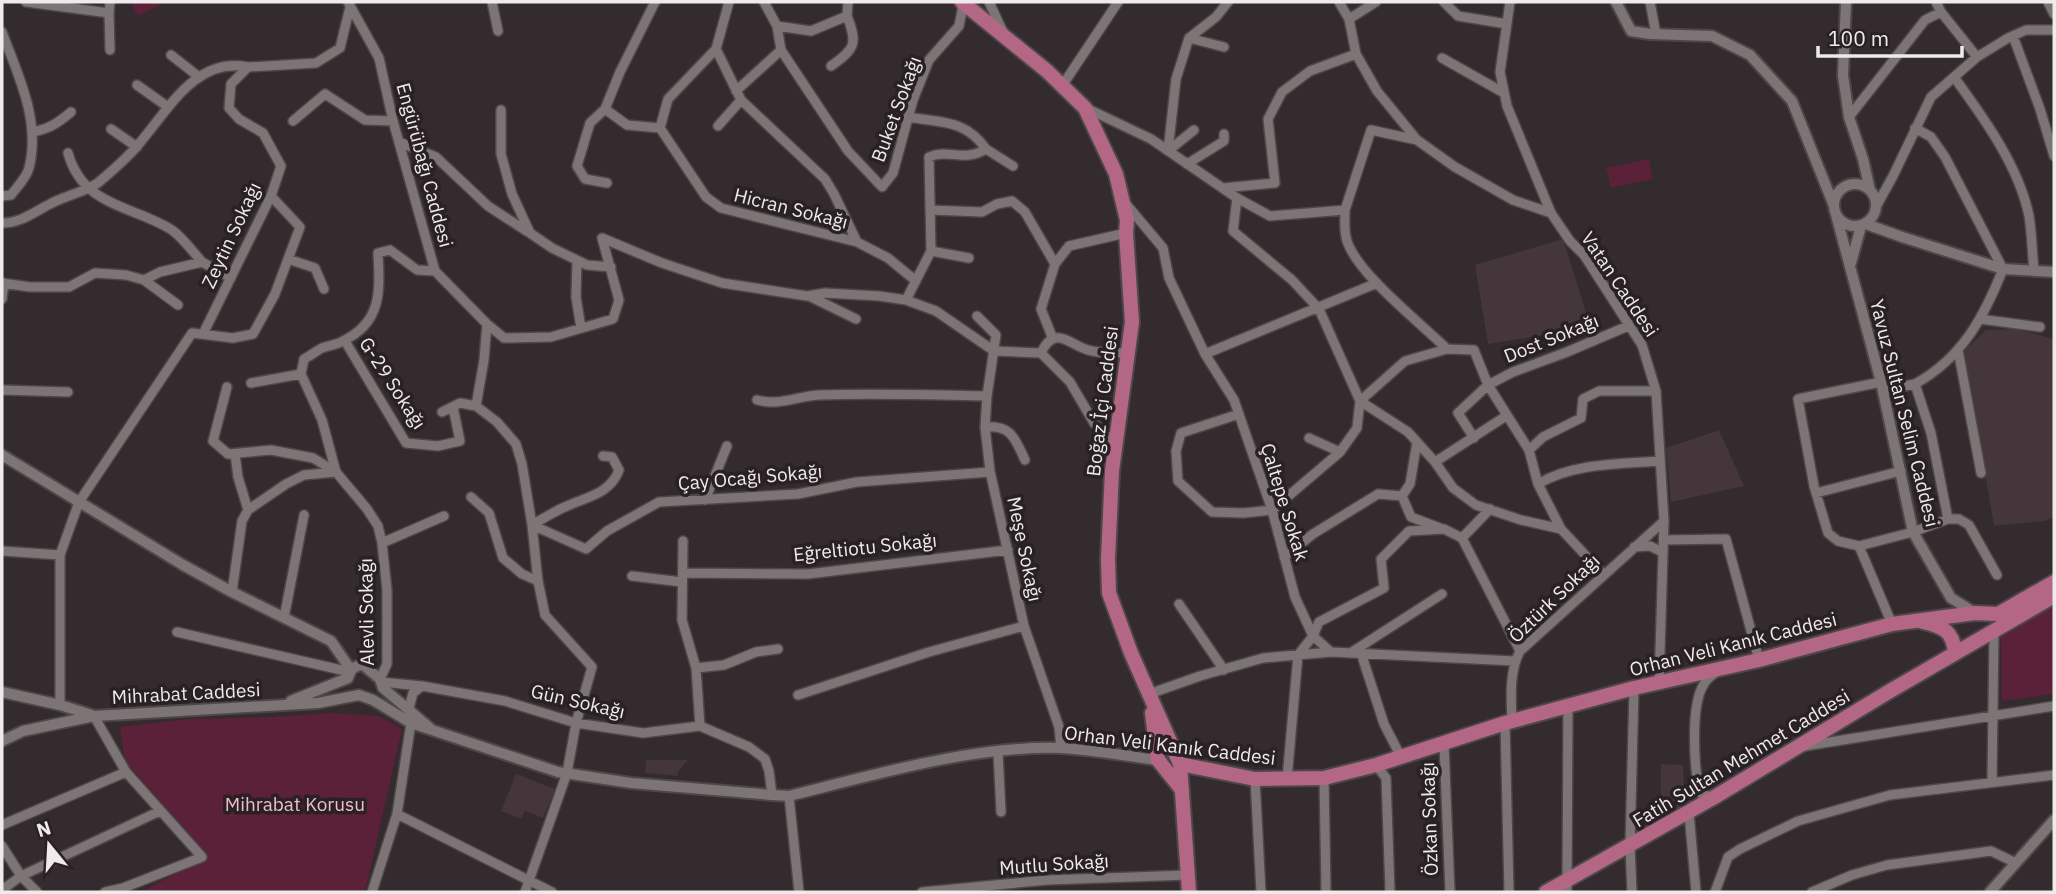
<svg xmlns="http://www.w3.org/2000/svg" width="2056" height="894" viewBox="0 0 2056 894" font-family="'IBM Plex Sans',sans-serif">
  <rect width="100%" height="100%" fill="#332b2d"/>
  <!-- built -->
  <path fill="#44363a" d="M1563,239l28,89 -103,16 -13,-79z
    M2015,329l39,10v178l-9,4 -51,5 -30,-175 22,-21z
    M1719,430l25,56 -73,16 -5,-54z
    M646,760h42l-10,12v4l-33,-3z
    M1661,764l22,1 2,41 -24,7z
    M516,774l39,15 -12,29 -18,-7 -4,8 -20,-8z"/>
  <!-- green -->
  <path fill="#5b2138" d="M131,2h28l1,3 -22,11z
    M1649,159l4,20 -42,9 -5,-20z
    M2054,605v89l-52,7 -1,-64z
    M331,713l49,3 22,13 -37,163h-224l49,-26 14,-15 -79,-90 -5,-34 68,-8 86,-2z"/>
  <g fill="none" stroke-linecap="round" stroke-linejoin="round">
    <!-- minor casing -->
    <g stroke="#4d4748" stroke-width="12">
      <path id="minor" d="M26,2l83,11 1,37
        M348,2l31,56 14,63 42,150 52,53 17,14 47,-1 62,-18 6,-19 -17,-62 60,25 60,20 85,13 18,-3 54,3 27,4 30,11 58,40 47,2 29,29 24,41 21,21
        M492,2l6,29
        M655,2l-35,70 -15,37 22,16 33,3
        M729,2l-13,47 25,51 84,79 9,15 23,48
        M764,2l13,24 4,24 67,101 34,36 11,-14 20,-73 16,-40 30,-34 4,-20
        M989,2l14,30
        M1339,2l10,17
        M1444,2l14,14 49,8
        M1510,2l-10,70 7,34 44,107 19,28 14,14 58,90 14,46 8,130 -5,162
        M1650,2l6,32
        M1936,2l5,10 36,45
        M2048,2l6,12
        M109,13l1,-11
        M777,26l34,5 36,-15 1,-14
        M2,32c16,43 39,89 27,136 -2,9 -12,19 -18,27l-9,1
        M2013,36l27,73 14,47
        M1189,38l35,9
        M716,49l-48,50 -8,29 46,69 15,11 136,34 31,16 28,23
        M1356,54l21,37 40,49
        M171,55l28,22
        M1442,58l62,35
        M831,66c24,-17 27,-22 16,-50
        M1954,77c29,40 65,89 75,139 3,18 3,36 5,54
        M137,85l31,22
        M1062,86l56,-84
        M736,91l45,-41
        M1086,108l65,31 86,59 33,18 75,-6 26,-80 46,10 38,27 58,33 38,13
        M605,109l-15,14 -13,43 8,13 22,4
        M501,110v44l11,40 18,39 22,15 35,17 24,2
        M1849,117l76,-97 16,-8
        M293,121l32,-27 40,26 28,1
        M718,126l23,-26
        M1915,128l16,9 14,20 58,112c-19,48 -41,89 -88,115l16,49 17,86
        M111,129l26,18
        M32,132c17,-3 26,-9 39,-20
        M399,142l37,15 52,49 40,26
        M986,149l27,17
        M1168,151l8,-72 13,-41 27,-21 12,-15
        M1168,151l26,-21
        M68,153c15,54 64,52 104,77 11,8 21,22 30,32
        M1187,164l37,-23v-7
        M1223,188l52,-5 -7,-64 14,-27 28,-21 46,-17 -7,-35 27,-17
        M1237,198l-4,33 59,49 27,29 41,92 48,31 27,30 18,26 23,17 45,15 40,9
        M1126,204l37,44 6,30 36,76 29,46 38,110 23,87 18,39 18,16 184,9
        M1877,205l16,-29 38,-79 46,-40 31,-19 18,-8h28
        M930,210l52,2 15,-8 15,-3 13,11 30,52
        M1345,210c0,8 -1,18 1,27 6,33 76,87 101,112l27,1 14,35 41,65 9,34 23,45 42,45
        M2,223c19,0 32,-11 48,-19 14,-8 38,-13 49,-22 13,-11 28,-24 39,-37 29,-33 57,-89 110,-78
        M931,251l38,7
        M288,259l27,9 9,21
        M577,260l-1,37 5,31
        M144,280l34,25
        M2,283l28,4h39l26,-14 31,2 18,5 16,-8 42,-10 29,16
        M809,296l47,23
        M2,299l2,-16
        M906,300l25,-49 -2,-94c20,-9 34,6 57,-8 -21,-30 -45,-26 -78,-32
        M977,316l19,19 -9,61 -2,31 5,44 34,155 35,101 2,21
        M1980,319l60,8
        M487,324l-3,36 -8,46 21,16 19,22 6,20 10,61 6,56 7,34 47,52 -16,56 -9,50 -42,119
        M203,334l68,-138 10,-30 -18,-33 -24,-14 -10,-11 2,-24 17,-17 68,-4 24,-15 10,-41
        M1053,339l-12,-30 14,-45 14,-18 57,-13
        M345,341l61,102 32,3 22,-5 -7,-34
        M1958,350l23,123
        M1041,353c14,-29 27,-9 47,-3 12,4 28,2 40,3
        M1205,354l172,-71
        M1881,382l-83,17 16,87 14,47 10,8 21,5 33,78
        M251,383l50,-9
        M227,387l-14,54 15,13 43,-4 42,8 23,14 -32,3 -18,9 -38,26 -6,11 -10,71
        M2,390l66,2
        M1883,390l32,-6
        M757,400c23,6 40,-4 63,-5 55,-2 111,0 167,1
        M442,412l18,-9 16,3
        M1239,414l-58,19 -5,18 2,30 34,31 32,1 28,-3 68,-58 17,-24 3,-27 45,-40 42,-12
        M985,427c27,-2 30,12 40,33
        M1309,438l31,14
        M1474,438l-16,-25 30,-28 25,-13 54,-20 61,-26
        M1529,450l14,-13 38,-19 2,-19 16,-8h57
        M235,454l3,23 10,33
        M1435,462l71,-46
        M1538,484c35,-21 82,-20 122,-23
        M1816,493l85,-22
        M1402,496l9,21 29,11
        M471,497l18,16 14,45 19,16 16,7
        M705,500l22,-54
        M532,525l54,24 21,-18 52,-29 139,-8 59,-12 133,-10
        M532,525c12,-7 23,-14 35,-19 20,-9 44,-13 52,-36l-7,-13 -9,-1
        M1462,538l28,-29
        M1664,540l62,-1 33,121
        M683,541l-1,79 14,48 4,58
        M382,543l62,-27
        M1859,546l54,-14 35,-13h11l10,6 28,50
        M1634,547l16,-1 12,6
        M2,551l58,4v150
        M60,555l19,-53 113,-169 41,5 20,-4 22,-40 25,-67 -29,-31
        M1284,557l29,-23 65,-40 24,2 8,-12 7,-42
        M683,573l125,1 200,-24
        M632,576l50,6
        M1179,604l45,66
        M284,618l20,-103
        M177,632l173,40
        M1352,652l90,-58
        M1361,653l23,71 17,33
        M696,668l28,-3 32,-13 22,-3
        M380,679l7,-15v-74l-5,-47 -4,-17 -11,-17 -31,-37 -14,-52 -21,-46 3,-15c6,-3 12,-8 18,-11 7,-3 15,-3 21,-7 39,-19 37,-49 35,-88l12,-3 27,20 18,1
        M381,682l41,4 83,15 71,22 67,10 57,-7 49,21 16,12 4,12 3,24
        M1149,694l51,-18 63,-18 68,-6
        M798,695l131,-43 95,-26
        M409,708l4,-15 9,-7
        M94,716l32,56 76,85 -79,31 -18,4
        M1512,721c-1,-23 -3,-49 8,-70l144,-130
        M1505,723l4,169
        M1444,744l6,148
        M1805,746l249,-40
        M998,752l3,60
        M1376,765l10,13 4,114
        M1324,778l2,114
        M1255,779l6,113
        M1287,779l11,-124 15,-19 6,-14 65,-34 -3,-29 28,-28 35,-2 18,9 58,113
        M1992,782l2,-151
        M789,796l10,96
        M1713,798l-13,-5c-6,-24 -10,-88 4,-109 2,-5 8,-8 12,-12
        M1689,813l7,79
        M397,814l155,78
        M2,825l124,-53
        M2,846l19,30 16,16
        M2,890l19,-14 139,-65
        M372,892l25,-78 14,-91
        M922,892l126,-12 140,-5
        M1567,892l1,-185
        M1632,892l-2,-46 4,-158
        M1715,892l13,-35 12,-8 58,-28 92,-26 164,-20
        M1812,892l40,-17 35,-10 104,-14 25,12"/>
    </g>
    <!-- tertiary casing -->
    <g stroke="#4d4748" stroke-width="14">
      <path id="tertiary" d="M1616,2l15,29 19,3 62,2 38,19 42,46 42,105
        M1846,2l-3,73 6,42 14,42 7,31
        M1834 205a21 21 0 1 1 42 0a21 21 0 1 1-42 0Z
        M1835,211l46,171 32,150 38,66 24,15
        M1866,224l36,13 101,32 51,3
        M1851,263l10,-37
        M2,455l181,110 49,27 99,49 20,29
        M2,692l58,13 32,10
        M291,701l57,-23c3,-9 5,-12 15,-13l17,14 3,9 47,40
        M2,741l21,-10 71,-15 224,-13 41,-8 14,5 38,23 147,49 73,11 141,12 17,1c84,-21 186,-51 272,-48 34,2 68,8 101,13
        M1990,892l64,-72"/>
    </g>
    <!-- primary casing -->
    <g stroke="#4d4748" stroke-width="18">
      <path id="primary" d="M962,2l85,69 38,37 31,66 11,46 -1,13 6,89 -20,149 -4,88 1,34 22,60 49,111 9,128
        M1923,622c21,5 30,9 32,31
        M1152,713l6,47 24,30
        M1180,764l75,15 69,-1 52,-13 129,-42 129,-35 125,-28 133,-36 83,-11 23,1 56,-32
        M1546,892l167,-94 177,-107 164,-95"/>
    </g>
    <!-- minor -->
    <use href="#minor" stroke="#7d7476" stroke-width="9"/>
    <!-- tertiary -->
    <use href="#tertiary" stroke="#7d7476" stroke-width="10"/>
    <!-- primary -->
    <use href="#primary" stroke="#b46784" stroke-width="14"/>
  </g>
  <g text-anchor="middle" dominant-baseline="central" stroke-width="7" stroke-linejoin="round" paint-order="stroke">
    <!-- street labels -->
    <g font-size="19" fill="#efeaeb" stroke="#292123">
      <text transform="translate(896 109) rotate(-70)">Buket Sokağı</text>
      <text transform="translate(425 165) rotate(75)">Engürübağı Caddesi</text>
      <text transform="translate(791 208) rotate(14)">Hicran Sokağı</text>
      <text transform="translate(231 235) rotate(-65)">Zeytin Sokağı</text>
      <text transform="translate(1620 284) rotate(56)">Vatan Caddesi</text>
      <text transform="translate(1551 338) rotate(-22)">Dost Sokağı</text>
      <text transform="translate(393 383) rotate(57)">G-29 Sokağı</text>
      <text transform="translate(1102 401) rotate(-83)">Boğaz İçi Caddesi</text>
      <text transform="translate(1905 413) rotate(76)">Yavuz Sultan Selim Caddesi</text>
      <text transform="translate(750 477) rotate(-5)">Çay Ocağı Sokağı</text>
      <text transform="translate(1285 502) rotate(73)">Çaltepe Sokak</text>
      <text transform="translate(865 547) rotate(-6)">Eğreltiotu Sokağı</text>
      <text transform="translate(1025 549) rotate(78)">Meşe Sokağı</text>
      <text transform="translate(1554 598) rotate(-44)">Öztürk Sokağı</text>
      <text transform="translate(366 612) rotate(-91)">Alevli Sokağı</text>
      <text transform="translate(1733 644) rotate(-14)">Orhan Veli Kanık Caddesi</text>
      <text transform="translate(186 693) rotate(-3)">Mihrabat Caddesi</text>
      <text transform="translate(578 701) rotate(13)">Gün Sokağı</text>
      <text transform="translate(1170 745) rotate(7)">Orhan Veli Kanık Caddesi</text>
      <text transform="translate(1741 758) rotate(-31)">Fatih Sultan Mehmet Caddesi</text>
      <text transform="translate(1429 819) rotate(-92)">Özkan Sokağı</text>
      <text transform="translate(1054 864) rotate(-4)">Mutlu Sokağı</text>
    </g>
    <!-- park labels -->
    <g font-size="19" fill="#f0bccc" stroke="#292123">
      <text x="295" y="804">Mihrabat Korusu</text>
    </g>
  </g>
  <!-- border -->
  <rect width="2056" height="894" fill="none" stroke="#efeaeb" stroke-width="7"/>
  <!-- north arrow -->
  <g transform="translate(49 845) rotate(342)" stroke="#292123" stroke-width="5" paint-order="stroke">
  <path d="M0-5L12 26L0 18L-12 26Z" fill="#efeaeb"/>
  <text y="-10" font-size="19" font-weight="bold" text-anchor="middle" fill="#efeaeb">N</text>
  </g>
  <!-- scale -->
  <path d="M1818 46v10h144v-10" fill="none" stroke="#efeaeb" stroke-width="3.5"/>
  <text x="1828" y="46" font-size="21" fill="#efeaeb" stroke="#292123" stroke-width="5" paint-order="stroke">100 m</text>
</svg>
